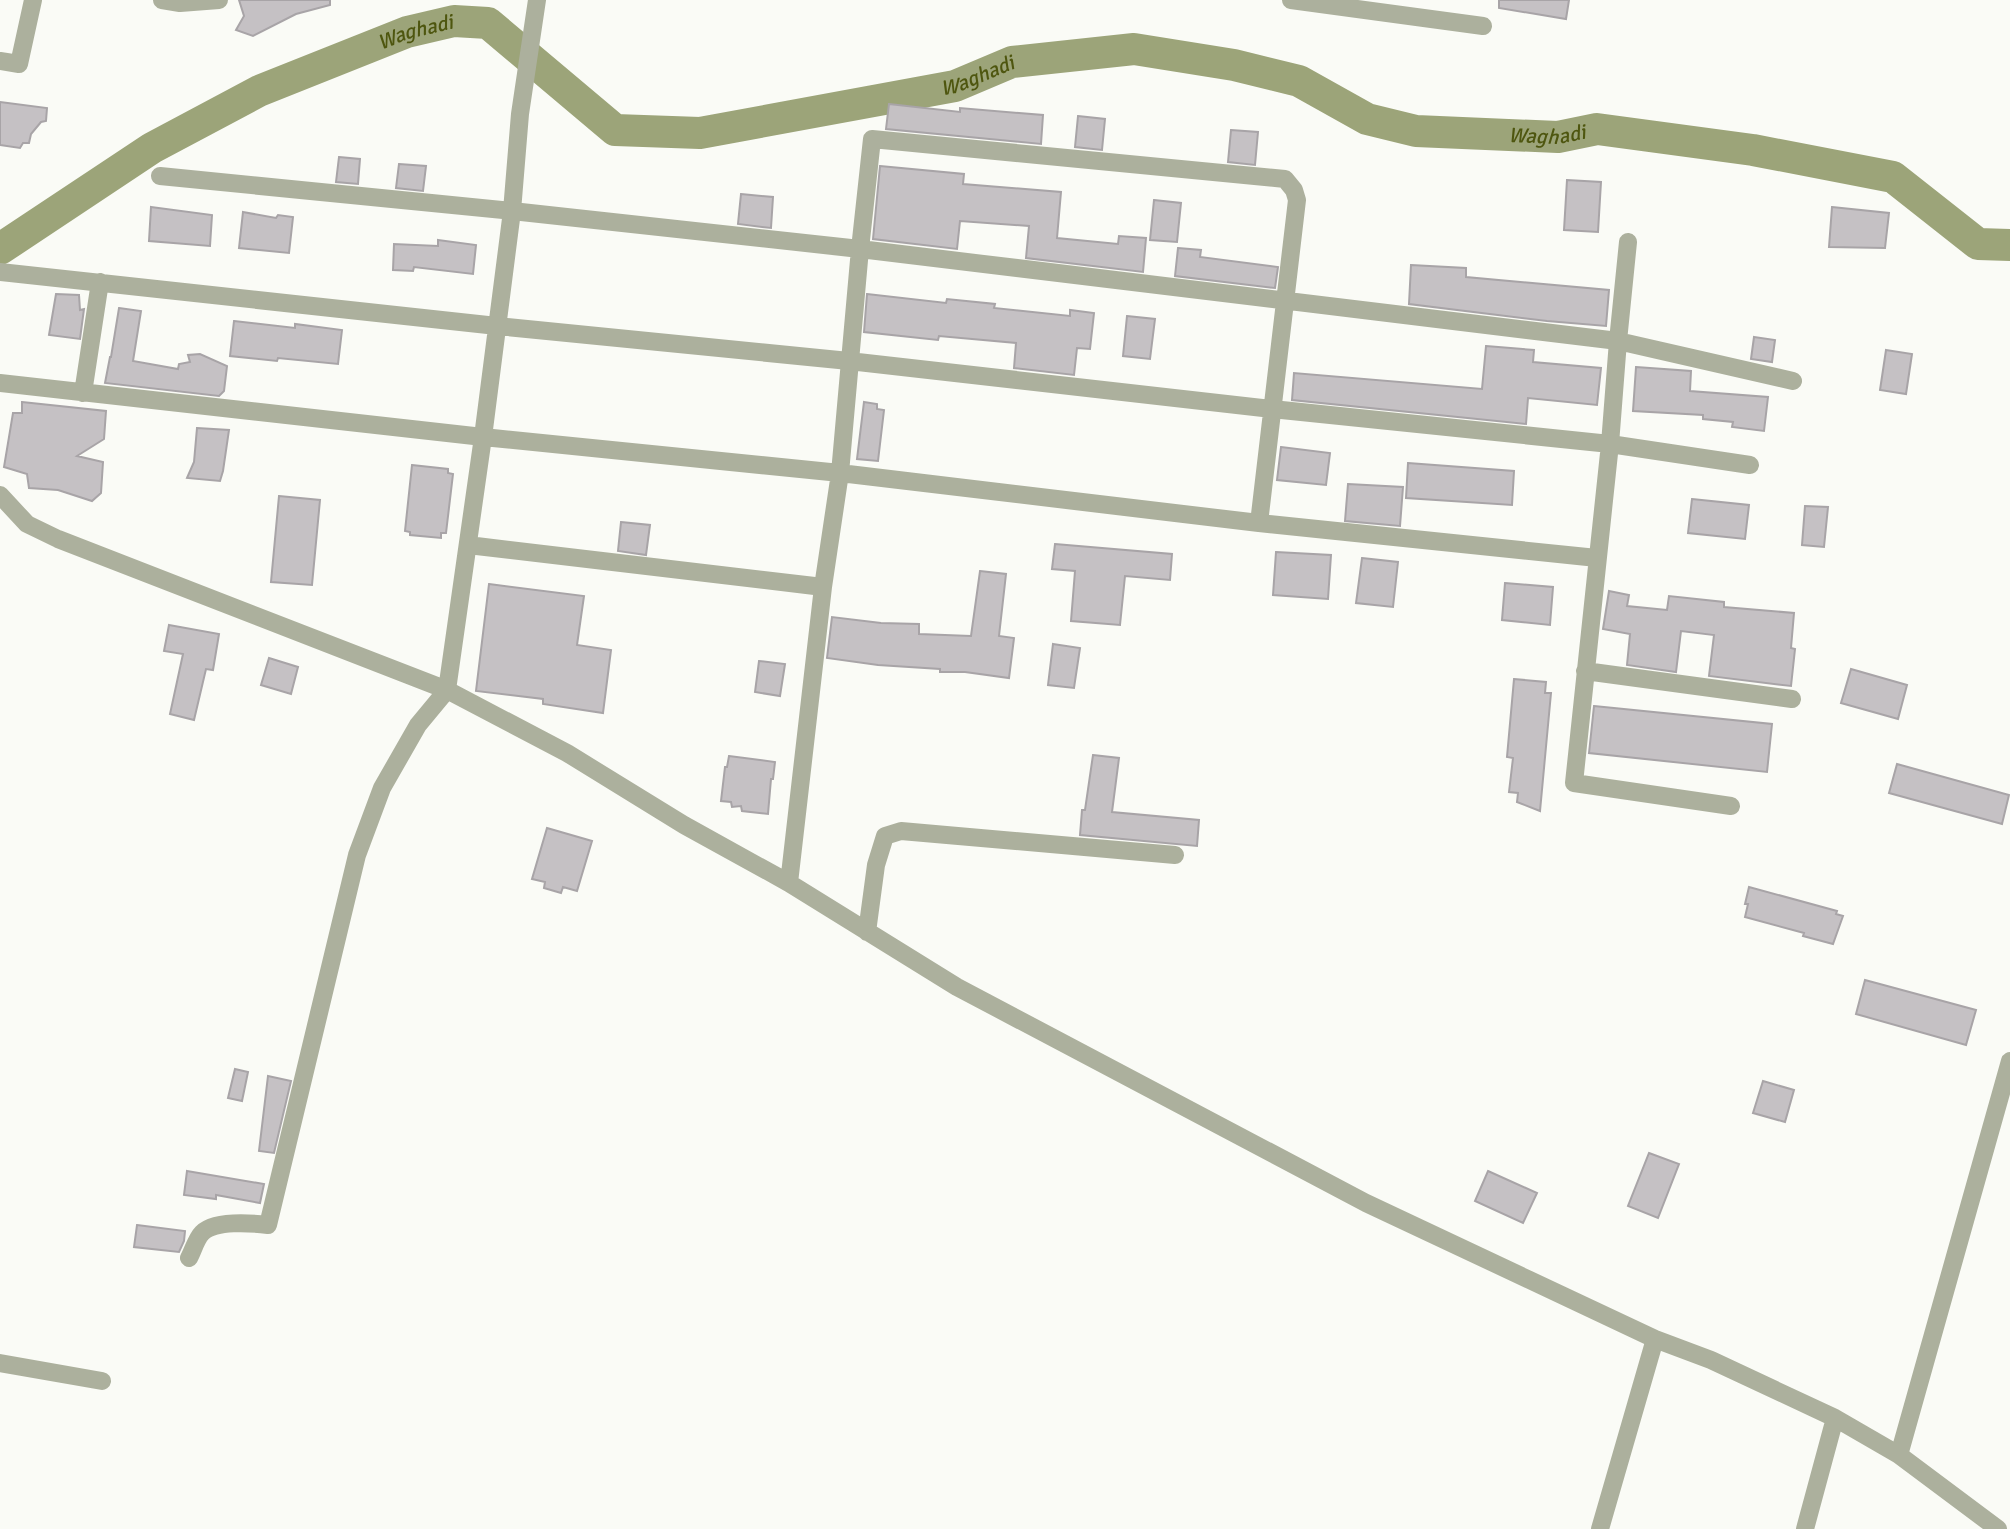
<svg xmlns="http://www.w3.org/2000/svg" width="2010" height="1529" viewBox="0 0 2010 1529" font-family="Signika,sans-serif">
  <rect width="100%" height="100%" fill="#fafbf6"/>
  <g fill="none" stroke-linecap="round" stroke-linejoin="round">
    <!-- river -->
    <path stroke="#9ca479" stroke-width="32" id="s1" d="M0,249l152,-101 107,-57 148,-59 47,-11 34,2 127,107 85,3 255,-47 57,-24 122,-13 100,16 65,16 68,38 49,12 142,6 39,-8 156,21 140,27 85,67 32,1"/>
  </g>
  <!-- building -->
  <path fill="#c5c1c4" stroke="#a8a4a7" stroke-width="2" d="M239,0h91v5l-34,9 -43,22 -17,-6 8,-14z
    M1499,0h70l-3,19 -67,-11z
    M0,102l47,6 -1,13 -5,1 -10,12 -2,9h-6l-3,5 -20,-3z
    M889,104l71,8v-4l83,7 -2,29 -155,-15z
    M1078,116l27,3 -3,31 -27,-3z
    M1231,130l27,2 -3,33 -27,-3z
    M339,157l21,2 -2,25 -22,-2z
    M399,164l27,2 -3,25 -27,-3z
    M880,166l84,8 -1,10 98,8 -4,46 61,6 1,-8 27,2 -3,34 -117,-14 3,-32 -69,-5 -3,28 -84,-10z
    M1567,180l34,2 -3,50 -34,-2z
    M741,194l32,3 -2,31 -33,-4z
    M1154,200l27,3 -4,39 -27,-2z
    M151,207l61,8 -2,31 -61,-5z
    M1832,207l57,6 -4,35 -56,-1z
    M243,212l33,6 2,-3 15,2 -4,36 -50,-5z
    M438,240l38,5 -3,29 -59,-7 -1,4 -20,-1 1,-26 44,2z
    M1178,248l23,2 -1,7 78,10 -3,21 -100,-12z
    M1411,265l55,3v9l143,13 -3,36 -59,-5 -138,-17z
    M56,294l23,1 1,15 4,-1 -4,30 -31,-4z
    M867,294l79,9 1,-4 48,5 -1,4 76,8v-6l24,3 -4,36 -13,-1 -3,27 -60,-7 2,-25 -77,-7 -1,4 -74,-8z
    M119,308l22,3 -8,50 45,8 1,-5 11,-2 -2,-7 12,-1 27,12 -3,25 -5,5 -114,-13 5,-26h1z
    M1127,316l28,3 -5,40 -27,-3z
    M234,321l61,7v-4l47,6 -4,34 -60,-6 -1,3 -47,-5z
    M1754,337l21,3 -3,22 -21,-3z
    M1486,346l48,4 -1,12 68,6 -4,37 -69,-7 -2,26 -234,-24 2,-27 188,16z
    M1886,350l26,4 -6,40 -26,-4z
    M1636,367l55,4 -1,20 78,6 -4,34 -32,-4 1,-5 -30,-3v-4l-70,-4z
    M22,402l84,9 -2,28 -27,17 26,6 -2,31 -9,8 -34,-11 -29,-2 -2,-14 -23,-7 9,-54h9z
    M864,402l13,2v5l7,1 -6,51 -21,-2z
    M197,428l32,2 -6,41 -3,10 -33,-3 7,-16z
    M1281,447l49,6 -4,32 -49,-5z
    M1408,463l106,8 -2,34 -106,-7z
    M412,465l36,4v4l5,1 -7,59h-5v5l-31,-3v-3l-5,-1z
    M1348,484l55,3 -3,39 -55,-5z
    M279,496l41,4 -8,85 -41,-3z
    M1692,499l57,6 -4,34 -57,-6z
    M1805,506l23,1 -4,40 -22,-2z
    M621,522l29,3 -4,30 -28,-4z
    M1055,544l117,10 -2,26 -45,-4 -5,49 -49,-4 4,-50 -23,-2z
    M1276,552l55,3 -3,44 -55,-4z
    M1362,558l36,4 -5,45 -37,-4z
    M980,571l26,3 -7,62 15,2 -5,40 -44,-6h-25v-3l-62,-4 -51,-7 5,-41 49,6 38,1v10l52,2z
    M1505,583l48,4 -3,38 -48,-5z
    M489,584l95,12 -7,49 34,5 -8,63 -60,-9v-5l-67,-8z
    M1609,591l20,4 -2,11 40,4 2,-14 55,6v5l70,6 -3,35 4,1 -4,37 -82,-10 5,-41 -33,-4 -5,41 -49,-7 3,-31 -27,-5z
    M169,625l50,9 -6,36 -7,-1 -12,51 -24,-6 13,-60 -19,-3z
    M1053,644l27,4 -6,40 -26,-3z
    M269,658l29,9 -7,27 -30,-9z
    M759,661l26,3 -5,32 -25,-4z
    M1851,669l56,16 -9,34 -57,-16z
    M1514,679l32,3 -1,11h6l-11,118 -23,-9 1,-9 -9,-1 4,-34 -6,-1z
    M1594,706l178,18 -5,48 -178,-19z
    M1093,755l26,3 -7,54 87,8 -2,26 -117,-11 2,-25h3z
    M729,756l46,6 -2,17h-2l-3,35 -26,-3 -1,-5 -9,1 -1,-5 -10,-1 4,-34h2z
    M1897,764l112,31 -7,29 -113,-31z
    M547,828l45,13 -15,50 -14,-4 -2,6 -17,-5 1,-6 -13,-3z
    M1749,887l88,24 -1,3 7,2 -10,28 -30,-8 1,-3 -59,-16 3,-13h-3z
    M1865,980l111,30 -10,35 -110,-31z
    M235,1069l13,3 -6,29 -14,-3z
    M268,1076l23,5 -17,72 -15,-2z
    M1763,1081l31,9 -9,32 -32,-9z
    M1649,1153l30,11 -21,54 -30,-12z
    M187,1171l77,13 -4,19 -44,-8v4l-32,-4z
    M1488,1171l49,22 -14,30 -48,-22z
    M137,1225l48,6 -1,10 -5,11 -45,-5z"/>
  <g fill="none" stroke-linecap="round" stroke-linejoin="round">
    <!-- minor -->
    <path stroke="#acb09d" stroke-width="18" d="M162,0l18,3 39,-3
      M537,0l-17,114 -8,97 -29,226 -36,253 120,63 117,72 105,58 168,104 409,216 289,136 56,21 124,58 64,37 99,74
      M1291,0l192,26
      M0,61l19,3 14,-64
      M1628,242l-10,99 175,40
      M0,272l497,54 352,35 423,48 338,35 140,21
      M0,383l483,54 357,36 20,-224 -348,-38 -352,-35
      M83,393l17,-111
      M0,495l27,29 31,15 389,151 -29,35 -36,63 -25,67 -89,370c-17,-2 -53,-5 -66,8 -6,6 -9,18 -13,25
      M468,545l355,42 17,-114 419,50
      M1597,558l-338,-35 38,-323 -3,-10 -9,-11 -413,-40 -12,110 758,92 -8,103 -36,339 157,23
      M1585,671l207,28
      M789,883l34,-296
      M867,932l9,-67 9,-29 16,-5 274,24
      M0,1363l102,18
      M1899,1455l111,-394
      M1600,1529l55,-190
      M1805,1529l30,-111"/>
  </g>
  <g text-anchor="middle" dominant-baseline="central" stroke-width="7" stroke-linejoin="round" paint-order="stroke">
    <!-- water labels -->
    <g font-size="21" font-style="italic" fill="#4e560f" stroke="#fff">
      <text stroke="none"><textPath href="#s1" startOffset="471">Waghadi</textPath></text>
      <text stroke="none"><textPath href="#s1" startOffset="1080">Waghadi</textPath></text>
      <text stroke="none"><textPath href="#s1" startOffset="1668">Waghadi</textPath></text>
    </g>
  </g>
</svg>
